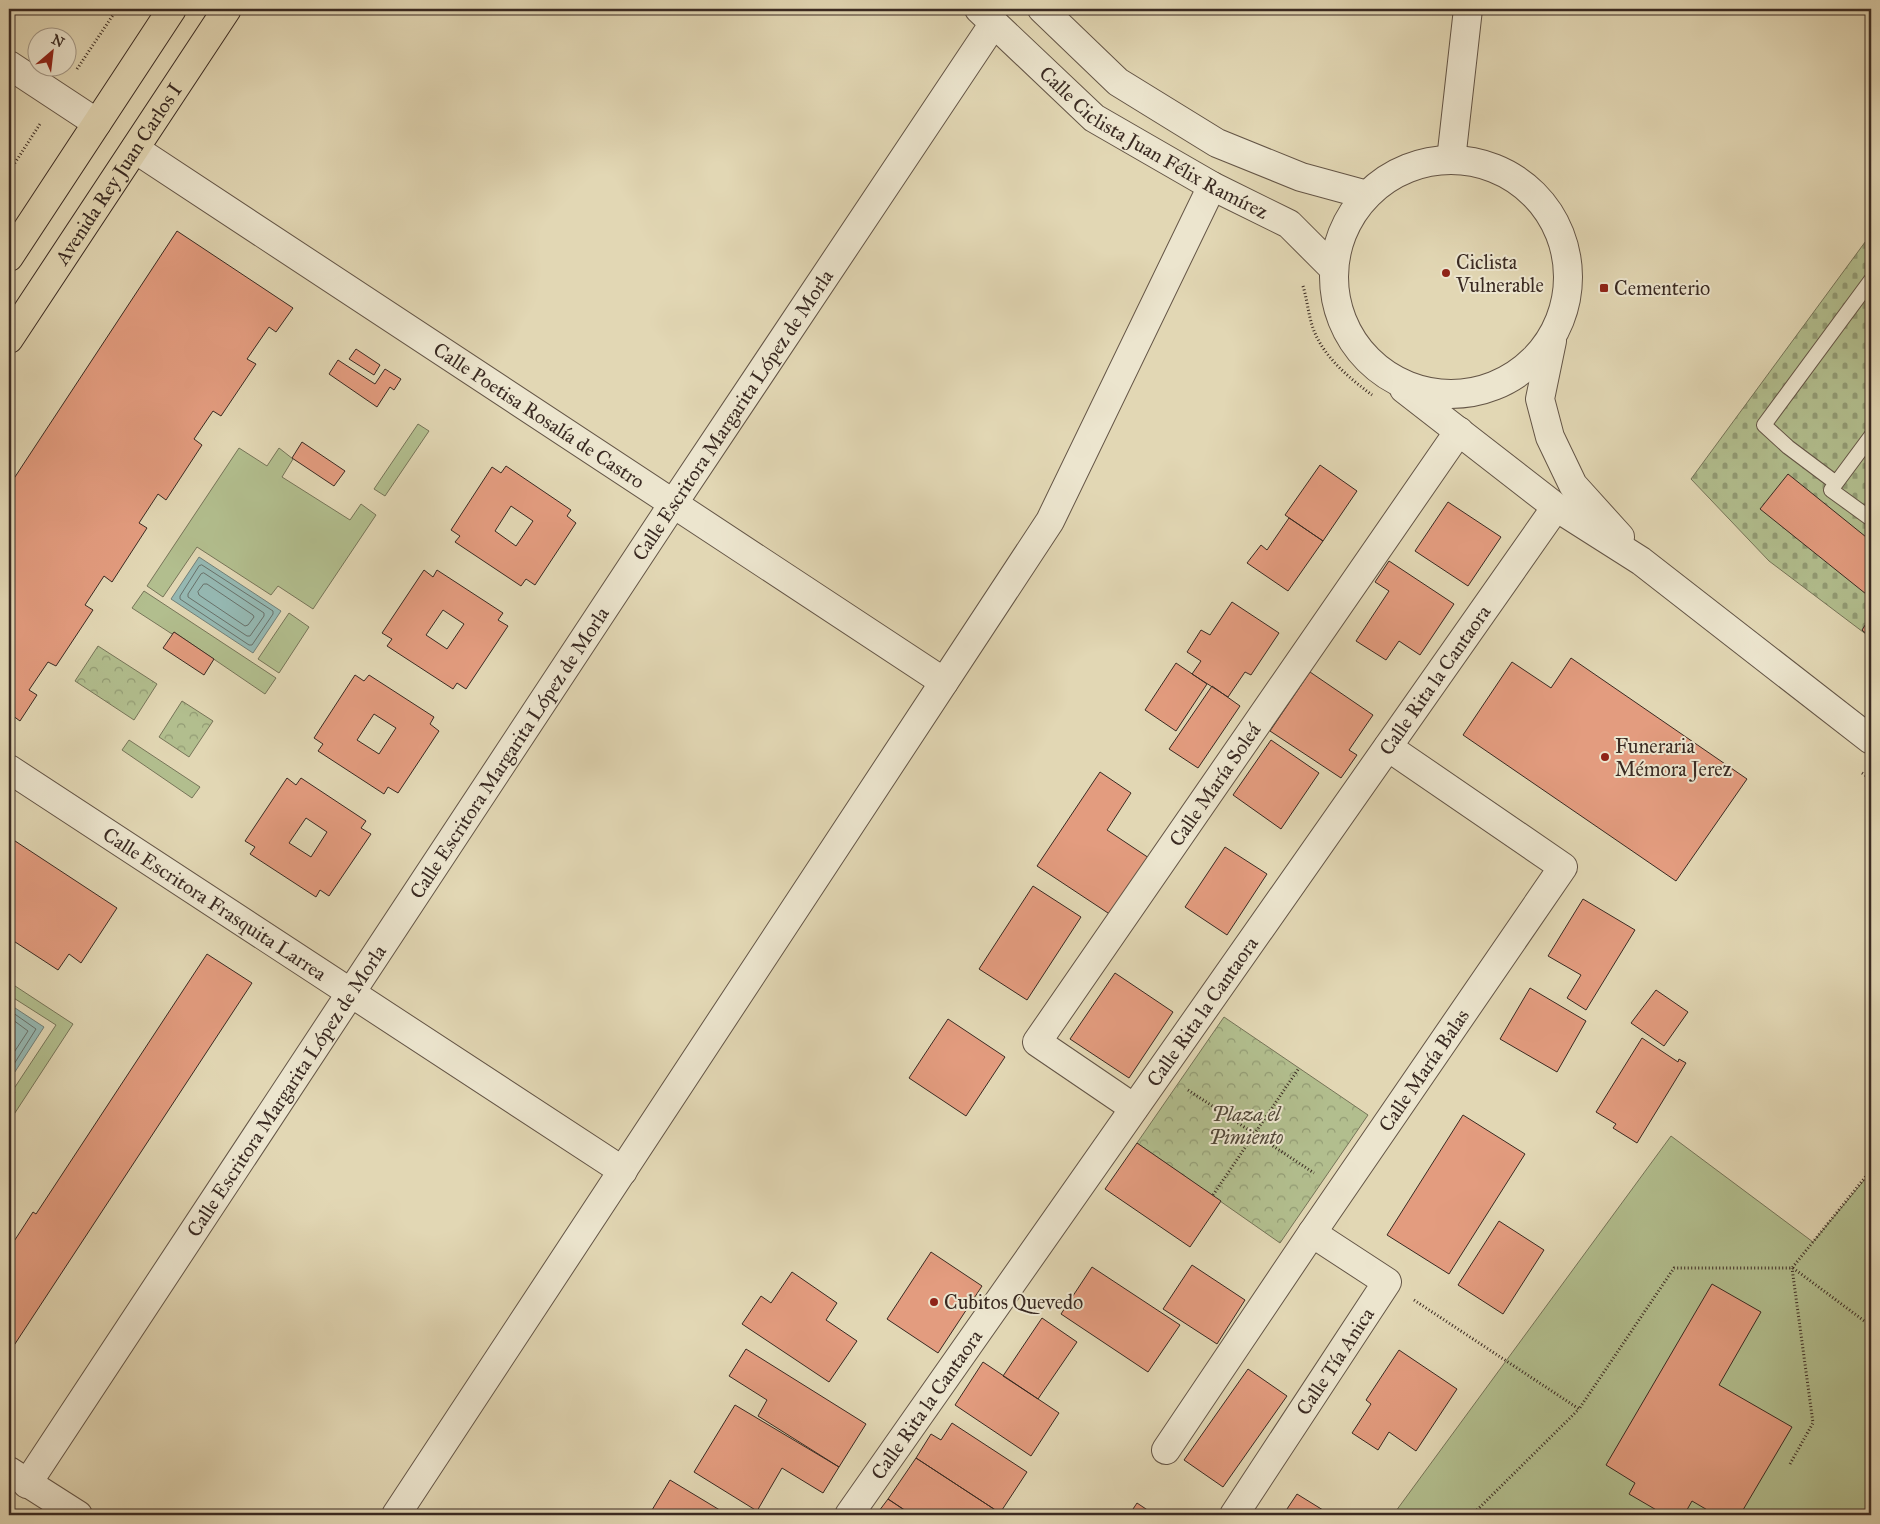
<svg xmlns="http://www.w3.org/2000/svg" width="1880" height="1524" viewBox="0 0 1880 1524" font-family="'IM FELL Great Primer',serif">
  <defs>
    <pattern id="forest-crowns" width="20" height="18" patternUnits="userSpaceOnUse" patternTransform="scale(1.25)"><rect width="20" height="18" fill="#b2be8e"/><path d="M2 6a3 3 0 1 1 6 0M12 15a3 3 0 1 1 6 0" fill="none" stroke="#929b74"/></pattern>
    <pattern id="cemetery-stones" width="16" height="16" patternUnits="userSpaceOnUse" patternTransform="scale(1.25)"><rect width="16" height="16" fill="#b2be8e"/><path d="M2 7V4a2 2 0 0 1 4 0v3zM10 15v-3a2 2 0 0 1 4 0v3z" fill="#929b74"/></pattern>
  </defs>
  <rect width="100%" height="100%" fill="#e2d7b4"/>
  <filter id="stains"><feTurbulence type="fractalNoise" baseFrequency=".004" numOctaves="4"/><feColorMatrix values="0 0 0 0 .2 0 0 0 0 .09 0 0 0 0 .02 0 0 0 .5 -.17"/></filter>
  <radialGradient id="worn" r=".72"><stop offset=".6" stop-color="#630" stop-opacity="0"/><stop offset="1" stop-color="#630" stop-opacity=".3"/></radialGradient>
  <!-- green -->
  <path fill="#b2be8e" stroke="#767458" d="M418,424l11,7 -44,65 -11,-7z
    M239,448l28,18 12,-18 14,11 -11,18 68,43 11,-16 15,11 -63,94 -35,-23 -7,9 -74,-48 -34,50 -16,-11z
    M144,591l132,87 -11,16 -91,-62 -2,2 -40,-26z
    M289,613l20,14 -30,46 -21,-14z
    M129,740l71,47 -8,11 -70,-48z
    M9,982l64,42 -64,98v-21l6,-9 -2,-2 43,-65 -47,-30z
    M1671,1136l142,106 58,-70v343h-478z"/>
  <!-- forest -->
  <path fill="url(#forest-crowns)" stroke="#767458" d="M98,646l59,38 -23,36 -59,-39z
    M182,701l31,20 -24,36 -30,-20z
    M1224,1017l144,98 -88,128 -143,-100z"/>
  <!-- cemetery -->
  <path fill="url(#cemetery-stones)" stroke="#767458" d="M1871,234v404l-102,-77 -78,-82z"/>
  <!-- water -->
  <path fill="#95b8b2" stroke="#717f78" d="M199,557l82,54 -28,42 -82,-54z
    M9,1004l35,23 -35,54z"/>
  <g fill="none" stroke-linecap="round" stroke-linejoin="round">
    <!-- shore -->
    <path stroke="#68716a" stroke-width="1" d="M202,565l71,46v3l-21,31h-3l-69,-46v-3l19,-30z
      M204,573l60,40v3l-14,20h-3l-59,-39v-3l13,-20z
      M204,584h3l46,31 1,2 -6,8 -3,1 -46,-31 -1,-3z
      M9,1010l27,19 -27,43
      M9,1017l19,14 -19,29"/>
  </g>
  <!-- building -->
  <path fill="#e39c7f" stroke="#3a2a22" fill-rule="evenodd" d="M177,231l116,77 -17,24 -7,-5 -22,32 9,5 -35,52 -8,-5 -19,28 8,6 -36,55 -8,-6 -19,29 8,5 -35,54 -8,-6 -19,29 8,5 -37,56 -8,-4 -19,28 8,5 -17,26 -11,-8v-227z
    M356,349l24,16 -6,10 -25,-16z
    M338,360l37,24 10,-15 16,10 -7,11 -4,-3 -13,20 -48,-33z
    M302,442l43,29 -11,15 -42,-28z
    M1320,465l37,26 -34,50 -38,-26z
    M506,466l65,44 -4,6 9,7 -41,62 -9,-6 -5,7 -66,-44 5,-6 -9,-6 41,-63 9,6zM511,506l22,15 -17,25 -21,-15z
    M1788,474l83,67v57l-111,-89z
    M1448,502l53,35 -33,49 -53,-35z
    M1289,518l34,23 -35,50 -41,-28 14,-18 6,5z
    M1389,561l65,43 -34,51 -21,-14 -13,19 -30,-19 33,-50 -14,-9z
    M424,570l9,7 4,-7 66,43 -5,7 10,6 -42,63 -9,-6 -4,6 -66,-43 5,-7 -10,-6zM443,610l21,14 -17,25 -21,-14z
    M1232,602l47,31 -28,42 -6,-3 -17,25 -36,-23 9,-13 -14,-9 14,-22 9,5z
    M1871,616v22l-9,-8z
    M174,632l40,27 -10,16 -41,-27z
    M1571,658l176,121 -71,102 -213,-146 49,-73 39,26z
    M1176,663l31,21 -31,47 -31,-21z
    M1310,672l63,43 -24,35 8,5 -16,23 -71,-47z
    M355,675l9,6 5,-6 65,42 -4,7 9,7 -41,62 -10,-6 -4,7 -66,-43 5,-7 -9,-6zM374,714l22,14 -17,26 -22,-14z
    M1212,686l28,20 -42,62 -29,-19z
    M1271,740l48,33 -38,56 -48,-34z
    M1100,772l31,21 -24,37 42,28 -38,57 -74,-49z
    M287,778l9,7 5,-7 65,43 -5,7 10,6 -42,62 -9,-6 -4,7 -66,-43 5,-7 -10,-6zM306,818l21,14 -16,25 -22,-14z
    M9,837l108,71 -36,55 -12,-9 -11,16 -49,-32z
    M1225,847l42,27 -40,61 -42,-28z
    M1033,886l48,31 -54,83 -48,-31z
    M1583,899l52,31 -49,80 -19,-12 14,-23 -33,-19z
    M207,954l45,29 -243,370v-104l24,-37 3,2z
    M1115,973l58,39 -44,66 -59,-39z
    M1530,988l56,33 -29,51 -57,-33z
    M1656,990l32,22 -24,34 -33,-23z
    M948,1019l57,38 -39,59 -57,-38z
    M1642,1038l36,24 1,-3 7,4 -49,80 -24,-15 3,-4 -20,-12z
    M1463,1115l62,39 -76,120 -62,-39z
    M1137,1143l84,58 -31,46 -85,-58z
    M1499,1221l45,29 -41,64 -45,-29z
    M931,1252l51,34 -44,67 -51,-34z
    M1192,1265l53,35 -28,44 -54,-35z
    M1092,1267l88,58 -32,47 -87,-58z
    M792,1272l45,31 -11,17 31,21 -28,41 -87,-58 19,-28 10,7z
    M1712,1284l49,28 -42,73 73,42 -52,88h-24l-24,-14 -8,14h-19l-36,-21 6,-11 -29,-18z
    M1042,1318l35,24 -39,57 -35,-23z
    M746,1349l120,75 -27,43 -81,-51 9,-16 -38,-24z
    M1399,1350l58,39 -41,62 -27,-19 -11,18 -26,-17 19,-29 -5,-4z
    M983,1362l76,51 -28,43 -76,-51z
    M1248,1369l39,27 -64,91 -39,-27z
    M735,1405l104,62 -16,26 -41,-25 -25,43 -63,-39z
    M952,1423l75,49 -27,41 -84,-55 15,-24 10,6z
    M916,1458l84,55 3,2h-91l-24,-16z
    M670,1480l58,35h-79z
    M1297,1494l34,21h-48z
    M888,1499l24,16h-36z
    M1137,1503l18,12h-26z"/>
  <g fill="none" stroke-linecap="round" stroke-linejoin="round">
    <!-- service casing -->
    <g stroke="#645546" stroke-width="16">
      <path id="service" d="M1871,436l-40,54 40,29
        M1836,483l-48,-36 -24,-22 107,-145"/>
    </g>
    <!-- minor casing -->
    <g stroke="#645546" stroke-width="30">
      <g id="minor">
        <path d="M9,65l88,58"/>
        <path id="s1" d="M135,149l809,533"/>
        <path d="M1451,160l17,-151"/>
        <path id="s2" d="M9,769l614,402"/>
        <path id="s3" d="M1134,1108l-97,-66 422,-611"/>
        <path id="s4" d="M1166,1450l146,-217 251,-366 -175,-120"/>
        <path d="M9,1471l69,44"/>
        <path id="s5" d="M27,1484l646,-980 321,-481"/>
        <path d="M396,1515l654,-994 162,-335"/>
        <path id="s6" d="M849,1515l707,-1008"/>
        <path id="s7" d="M1234,1515l153,-233 -75,-49"/>
      </g>
    </g>
    <!-- tertiary casing -->
    <g stroke="#645546" stroke-width="30">
      <g id="tertiary">
        <path id="s8" d="M979,9l115,109 118,68 77,38 45,45"/>
        <path d="M1042,9l76,73 99,61 84,34 66,18"/>
        <circle cx="1451" cy="277" r="117"/>
        <path d="M1552,341l-12,58 10,38 23,48 47,52"/>
        <path d="M1404,389l152,118 85,54 230,179"/>
      </g>
    </g>
    <!-- primary casing -->
    <g stroke="#3a2a22" stroke-width="30">
      <g id="primary">
        <path d="M9,257l163,-248"/>
        <path id="s9" d="M9,339l218,-330"/>
      </g>
    </g>
    <!-- path -->
    <path stroke="#3a2a22" stroke-width="3" stroke-dasharray="1 2.5" stroke-linecap="butt" d="M77,69l40,-60
      M9,172l31,-48
      M1303,286c4,13 5,26 9,39 9,30 36,52 60,70
      M1862,773l9,6
      M1188,1090l126,83
      M1213,1195l86,-127
      M1793,1268l78,58
      M1414,1300l165,109 95,-141h118l79,-98
      M1790,1464l23,-41 -21,-155
      M1472,1515l107,-106"/>
    <!-- service -->
    <use href="#service" stroke="#ece5ce" stroke-width="14"/>
    <!-- minor -->
    <use href="#minor" stroke="#ece5ce" stroke-width="28"/>
    <!-- tertiary -->
    <use href="#tertiary" stroke="#ece5ce" stroke-width="28"/>
    <!-- primary -->
    <use href="#primary" stroke="#e2d7b4" stroke-width="28"/>
  </g>
  <!-- markers -->
  <g fill="#8f2418" stroke="#ece5ce" stroke-width="2">
    <circle cx="1446" cy="273" r="5"/>
    <rect x="1599" y="283" width="10" height="10" rx="2.5"/>
    <circle cx="1605" cy="757" r="5"/>
    <circle cx="934" cy="1302" r="5"/>
  </g>
  <g text-anchor="middle" dominant-baseline="central" stroke-width="4" stroke-linejoin="round" paint-order="stroke">
    <!-- street labels -->
    <g font-size="20" fill="#3a2a22" stroke="#ece5ce">
      <text stroke="none"><textPath href="#s8" startOffset="222">Calle Ciclista Juan Félix Ramírez</textPath></text>
      <text stroke="none"><textPath href="#s9" startOffset="198">Avenida Rey Juan Carlos I</textPath></text>
      <text stroke="none"><textPath href="#s5" startOffset="1281">Calle Escritora Margarita López de Morla</textPath></text>
      <text stroke="none"><textPath href="#s1" startOffset="484">Calle Poetisa Rosalía de Castro</textPath></text>
      <text stroke="none"><textPath href="#s6" startOffset="1020">Calle Rita la Cantaora</textPath></text>
      <text stroke="none"><textPath href="#s5" startOffset="876">Calle Escritora Margarita López de Morla</textPath></text>
      <text stroke="none"><textPath href="#s3" startOffset="430">Calle María Soleá</textPath></text>
      <text stroke="none"><textPath href="#s2" startOffset="246">Calle Escritora Frasquita Larrea</textPath></text>
      <text stroke="none"><textPath href="#s6" startOffset="615">Calle Rita la Cantaora</textPath></text>
      <text stroke="none"><textPath href="#s4" startOffset="459">Calle María Balas</textPath></text>
      <text stroke="none"><textPath href="#s5" startOffset="471">Calle Escritora Margarita López de Morla</textPath></text>
      <text stroke="none"><textPath href="#s7" startOffset="184">Calle Tía Anica</textPath></text>
      <text stroke="none"><textPath href="#s6" startOffset="135">Calle Rita la Cantaora</textPath></text>
    </g>
    <!-- poi labels -->
    <g font-size="20" fill="#3a2a22" stroke="#ece5ce" text-anchor="start">
      <text x="1456" y="262">Ciclista<tspan x="1456" dy="23">Vulnerable</tspan></text>
      <text x="1614" y="288">Cementerio</text>
      <text x="1615" y="746">Funeraria<tspan x="1615" dy="23">Mémora Jerez</tspan></text>
      <text x="944" y="1302">Cubitos Quevedo</text>
    </g>
    <!-- park labels -->
    <g font-size="20" font-style="italic" fill="#524838" stroke="#ece5ce">
      <text x="1246" y="1114">Plaza el<tspan x="1246" dy="23">Pimiento</tspan></text>
    </g>
  </g>
  <!-- margin -->
  <rect width="1880" height="1524" fill="none" stroke="#e2d7b4" stroke-width="30"/>
  <rect x="10" y="10" width="1860" height="1504" fill="none" stroke="#3a2a22" stroke-width="2.5"/>
  <rect x="15" y="15" width="1850" height="1494" fill="none" stroke="#3a2a22"/>
  <!-- north arrow -->
  <g transform="translate(52 52) rotate(28)"><circle r="24" fill="#ece5ce" stroke="#a59a89"/>
  <path d="M0-4L9 19L0 12L-9 19Z" fill="#8f2418"/>
  <text y="-8" font-size="14" font-weight="bold" text-anchor="middle" fill="#3a2a22">N</text>
  </g>
  <rect width="100%" height="100%" filter="url(#stains)"/>
  <rect width="100%" height="100%" fill="url(#worn)"/>
</svg>
